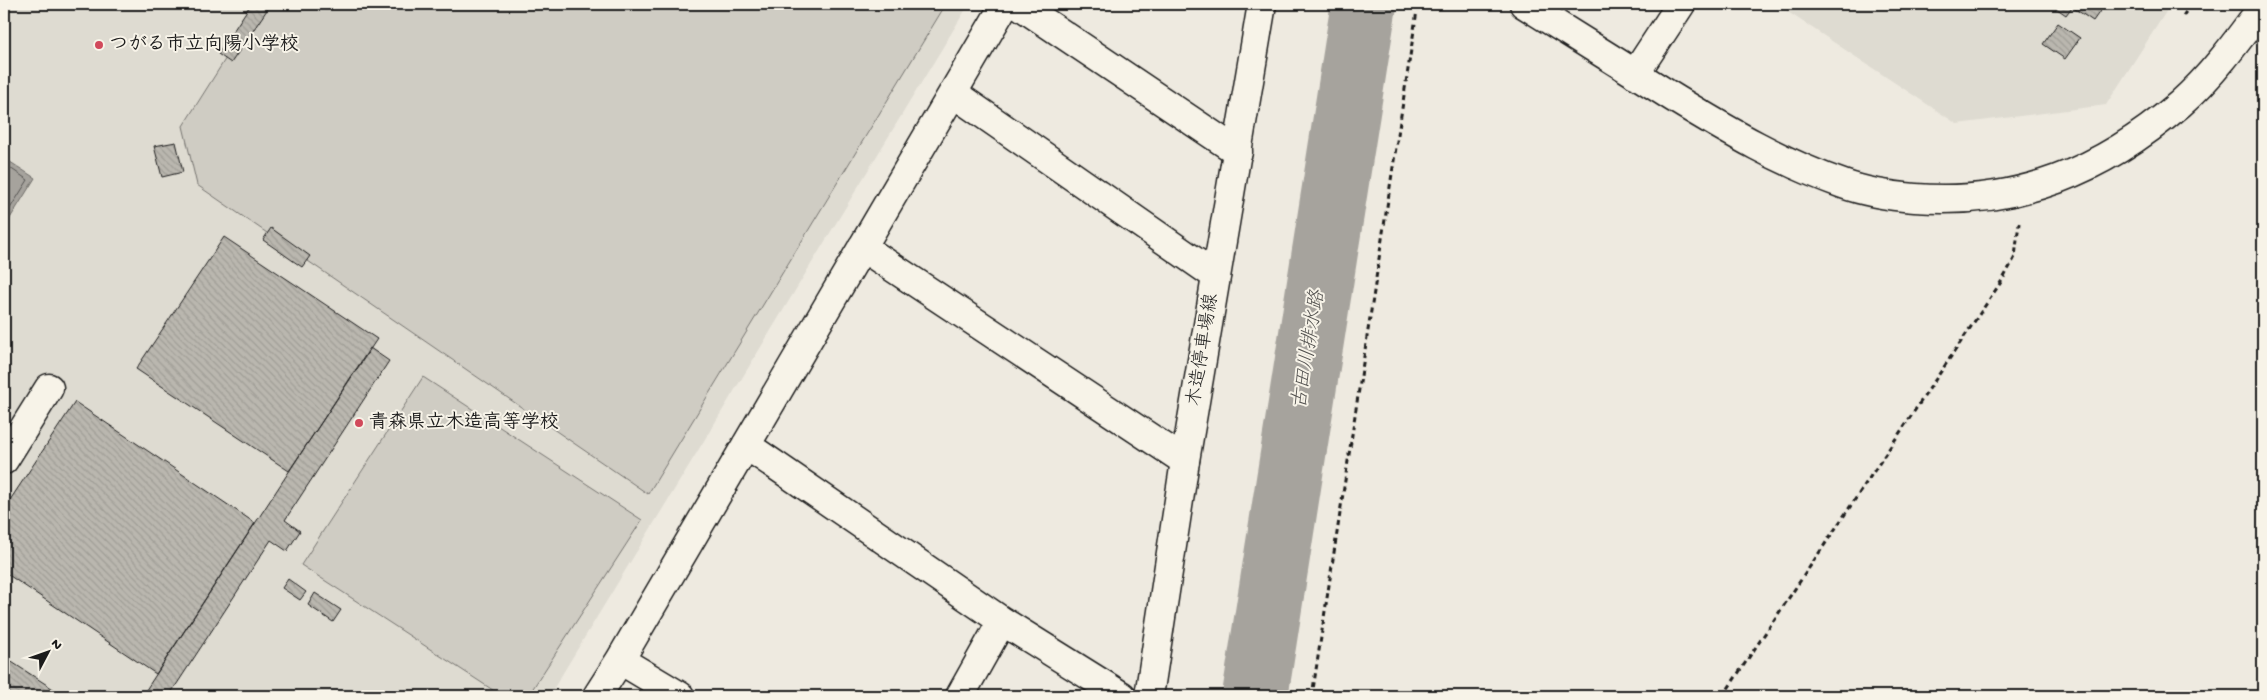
<svg xmlns="http://www.w3.org/2000/svg" width="2267" height="700" viewBox="0 0 2267 700" font-family="'Gochi Hand','Klee One',sans-serif">
  <defs>
    <pattern id="building-back-hatch" width="6" height="6" patternUnits="userSpaceOnUse" patternTransform="scale(1.25)"><rect width="6" height="6" fill="#bab7af"/><path d="M-1 5l2 2M0 0l6 6M5-1l2 2" fill="none" stroke="#9f9d96"/></pattern>
  </defs>
  <rect width="100%" height="100%" fill="#eeeae0"/>
  <filter id="ink" filterUnits="userSpaceOnUse"><feTurbulence type="fractalNoise" baseFrequency=".02" numOctaves="2"/><feDisplacementMap in="SourceGraphic" scale="10" xChannelSelector="R" yChannelSelector="G"/><feConvolveMatrix kernelMatrix="1 2 1 2 8 2 1 2 1" color-interpolation-filters="sRGB"/></filter>
  <g filter="url(#ink)">
    <!-- built -->
    <path fill="#dedbd1" d="M4,4h965l-420,692h-545z
      M1776,4h395l-65,101 -149,19z"/>
    <!-- pitch -->
    <path fill="#cfccc3" stroke="#767470" d="M260,4h686l-298,490 -451,-309 -14,-59z
      M423,377l219,143 -114,176h-26l-201,-131z"/>
    <!-- water -->
    <path fill="#a6a39d" stroke="#6f6d69" d="M4,158l31,20 -31,50z"/>
    <g fill="none" stroke-linecap="round" stroke-linejoin="round">
      <!-- shore -->
      <path stroke="#535250" stroke-width="1" d="M4,164l24,16 -24,38"/>
      <!-- river -->
      <path stroke="#a6a39d" stroke-width="66" d="M1255,696l109,-692"/>
    </g>
    <!-- building -->
    <path fill="url(#building-back-hatch)" stroke="#1c1c1c" d="M251,4h20l-40,59 -13,-9z
      M2050,4h55l-12,17 -21,-14 -6,8z
      M2058,23l22,15 -15,21 -22,-15z
      M176,142l7,30 -21,5 -8,-31z
      M271,228l39,28 -8,11 -39,-27z
      M224,237l153,102 -88,132 -153,-102z
      M370,348l19,13 -104,159 15,11 -13,20 -16,-11 -102,156h-27z
      M75,402l180,121 -99,151 -152,-102v-63z
      M288,579l18,13 -6,8 -18,-12z
      M315,593l26,17 -8,12 -25,-17z
      M4,657l60,39h-60z"/>
    <g fill="none" stroke-linecap="round" stroke-linejoin="round">
      <!-- minor casing -->
      <g stroke="#1c1c1c" stroke-width="31">
        <path id="minor" d="M1018,4l220,148
          M1524,4c50,31 100,63 150,94 54,33 109,65 169,86 22,8 48,12 72,14 103,8 187,-27 265,-94 32,-28 58,-64 83,-98
          M1635,74l46,-70
          M953,93l263,183
          M862,247l323,214
          M746,445l256,176 120,75
          M4,460l45,-72
          M620,660l60,36
          M597,696l23,-36 385,-656
          M960,696l42,-75"/>
      </g>
      <!-- major casing -->
      <g stroke="#1c1c1c" stroke-width="31">
        <path id="major" d="M1149,696l36,-235 77,-457"/>
      </g>
      <!-- path -->
      <path stroke="#1c1c1c" stroke-width="3" stroke-dasharray="5 4" stroke-linecap="butt" d="M2183,16l8,-12
        M1312,696l106,-692
        M1723,696l280,-417 12,-22 4,-34"/>
      <!-- minor -->
      <use href="#minor" stroke="#f7f3e8" stroke-width="28"/>
      <!-- major -->
      <use href="#major" stroke="#f7f3e8" stroke-width="28"/>
    </g>
  </g>
  <!-- markers -->
  <g fill="#d1495b" stroke="#f7f3e8" stroke-width="2">
    <circle cx="99" cy="45" r="5"/>
    <circle cx="359" cy="423" r="5"/>
  </g>
  <g text-anchor="middle" dominant-baseline="central" stroke-width="4" stroke-linejoin="round" paint-order="stroke">
    <!-- poi labels -->
    <g font-size="19" font-weight="bold" fill="#1c1c1c" stroke="#f7f3e8" text-anchor="start">
      <text x="109" y="45">つがる市立向陽小学校</text>
      <text x="369" y="423">青森県立木造高等学校</text>
    </g>
    <!-- street labels -->
    <g font-size="19" fill="#1c1c1c" stroke="#f7f3e8">
      <text transform="translate(1204 350) rotate(-81)">木造停車場線</text>
    </g>
    <!-- water labels -->
    <g font-size="20" font-style="italic" fill="#535250" stroke="#f7f3e8">
      <text transform="translate(1310 350) rotate(-81)">古田川排水路</text>
    </g>
  </g>
  <!-- margin -->
  <rect width="2267" height="700" fill="none" stroke="#f7f3e8" stroke-width="20"/>
  <rect x="10" y="10" width="2247" height="680" fill="none" stroke="#1c1c1c" stroke-width="2" filter="url(#ink)"/>
  <!-- north arrow -->
  <g transform="translate(48 652) rotate(49)" stroke="#f7f3e8" stroke-width="4" paint-order="stroke">
  <path d="M0-4L9 19L0 12L-9 19Z" fill="#1c1c1c"/>
  <text y="-8" font-size="14" font-weight="bold" text-anchor="middle" fill="#1c1c1c">N</text>
  </g>
</svg>
